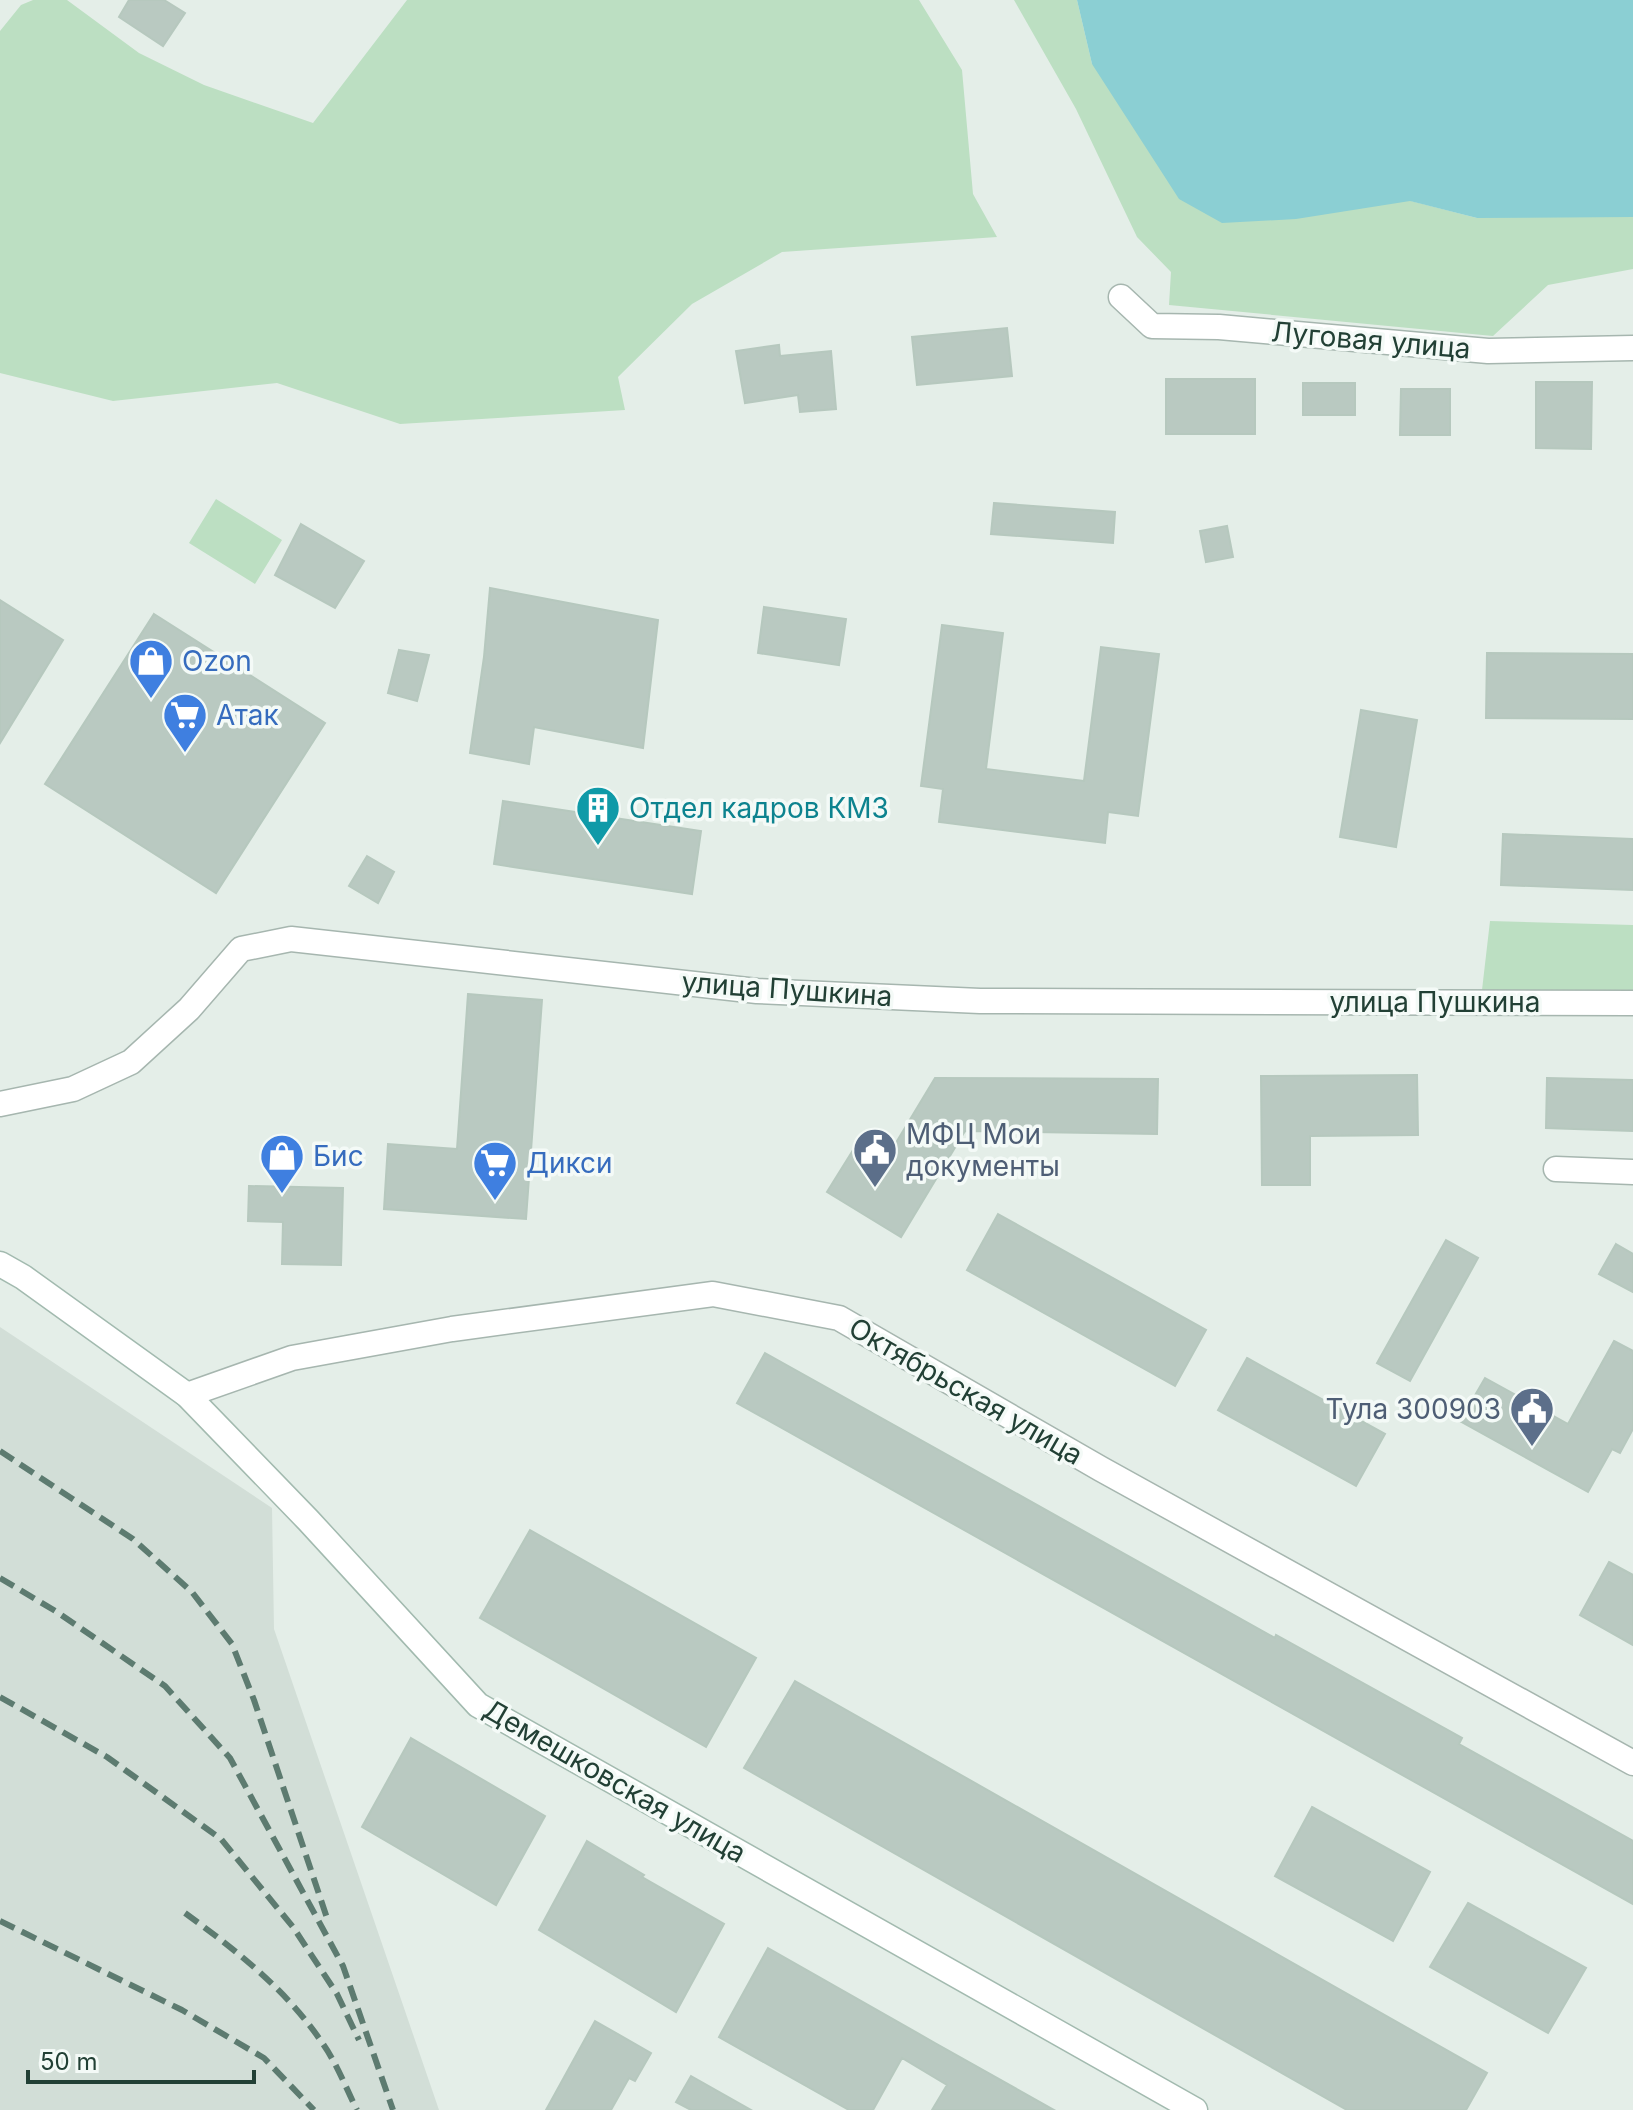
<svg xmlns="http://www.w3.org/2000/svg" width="1633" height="2110" viewBox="0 0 1633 2110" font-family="Inter,sans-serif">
  <rect width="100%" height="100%" fill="#e4eee8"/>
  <!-- built -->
  <path fill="#d2ded7" d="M0,1327l272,181 2,121 165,481h-439z"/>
  <!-- green -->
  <path fill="#bcdfc2" d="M33,0h34l72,53 65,32 109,38 94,-123h512l43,70 11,124 24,43 -215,15 -90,52 -74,73 7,33 -225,14 -123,-41 -164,18 -113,-28v-342l21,-26z
    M1014,0h63l15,64 319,137 66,17 156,-24v75l-85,16 -55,51 -324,-31 2,-33 -34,-35 -61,-128z
    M216,499l66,41 -27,44 -66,-41z
    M1490,921l143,4v66l-151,-1z"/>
  <!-- water -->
  <path fill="#8bcfd3" d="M1077,0h556v217l-156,1 -67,-17 -114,18 -74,4 -43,-24 -87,-135z"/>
  <!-- building -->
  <path fill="#b9c9c1" stroke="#b6c8be" stroke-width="2" d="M129,0h35l21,13 -22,33 -44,-29z
    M1007,328l5,48 -95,9 -5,-48z
    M779,345l1,11 51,-5 5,58 -36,3 -2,-17 -53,8 -9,-52z
    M1166,379h89v55h-89z
    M1536,382h56l-1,67 -55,-1z
    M1303,383h52v32h-52z
    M1401,389h49v46h-50z
    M994,503l121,9 -2,31 -122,-9z
    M301,524l63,37 -29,47 -60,-33z
    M1227,526l6,31 -27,5 -6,-31z
    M490,588l168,32 -15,128 -109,-21 -5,37 -59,-11 14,-96z
    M0,600l63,40 -63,103z
    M764,607l82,12 -7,46 -81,-12z
    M154,614l171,109 -109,170 -171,-109z
    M942,625l61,8 -17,136 98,12 17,-134 58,7 -21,162 -30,-4 -3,31 -166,-21 4,-33 -22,-3z
    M399,650l30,5 -12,46 -29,-8z
    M1487,653l146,1v65l-147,-1z
    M1361,710l56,10 -21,127 -56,-10z
    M503,801l198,30 -9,63 -198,-30z
    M1503,834l130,5v51l-132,-5z
    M367,856l27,16 -16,31 -29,-17z
    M468,994l74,6 -16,219 -142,-10 4,-65 69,5z
    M1417,1075l1,60 -108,1v49h-48l-1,-109z
    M935,1078l223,1 -1,55 -192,-3 -64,106 -74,-45 36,-58 28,17z
    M1547,1078l86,2v51l-87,-3z
    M249,1186l94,2 -2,77 -59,-1 1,-42 -35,-1z
    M998,1214l208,116 -31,56 -208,-116z
    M1446,1240l32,18 -68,123 -33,-18z
    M1616,1244l17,10v38l-34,-18z
    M1614,1341l19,10v78l-13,24 -8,-4 -24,43 -128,-71 25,-43 83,46z
    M765,1353l510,285 1,-3 186,103 -3,6 174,97v63l-896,-501z
    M1247,1358l138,76 -29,52 -138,-76z
    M530,1530l226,128 -50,89 -226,-129z
    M1609,1562l24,13v70l-53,-30z
    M795,1681l692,392 -21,37h-119l-603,-342z
    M411,1738l134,78 -49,89 -134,-78z
    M1312,1807l118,65 -37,69 -118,-65z
    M587,1841l57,34 -2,2 82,47 -48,88 -137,-82z
    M1468,1903l118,65 -38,65 -118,-66z
    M768,1948l167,95 119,67h-122l15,-25 -45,-27 -29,52h-24l-130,-73z
    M595,2021l56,32 -16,28 -6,-3 -18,32h-65z
    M691,2076l60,34h-60l-15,-8z"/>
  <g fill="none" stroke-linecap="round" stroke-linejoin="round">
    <!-- street casing -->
    <g stroke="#a6b6af" stroke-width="27">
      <path id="street" d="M1121,297l31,29 67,1 269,24 145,-3
        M0,1104l73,-15 58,-27 58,-53 52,-60 50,-10 466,52 223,10 653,2
        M1556,1169l77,3
        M187,1395l105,-37 160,-29 261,-35 126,24 262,151 532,294"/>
    </g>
    <!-- secondary casing -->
    <g stroke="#a2baaf" stroke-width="27">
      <path id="secondary" d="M0,1264l23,13 164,118 121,125 170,185 717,405"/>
    </g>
    <!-- street -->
    <use href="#street" stroke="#fff" stroke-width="24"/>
    <!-- secondary -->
    <use href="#secondary" stroke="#fff" stroke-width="24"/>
    <!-- rail -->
    <path stroke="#5d7b70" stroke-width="6" stroke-dasharray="16 8" stroke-linecap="butt" d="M0,1451l133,88 59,53 40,52 22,56 74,221
      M0,1578l57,34 108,74 65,72 113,208 50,144
      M0,1697l107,60 114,82 72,88 44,67 22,46
      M185,1913c52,38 102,77 138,131 14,20 23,44 34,66
      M0,1921l182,89 82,48 50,52"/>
  </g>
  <!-- icons -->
  <defs>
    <g id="shop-pin" transform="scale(2.3)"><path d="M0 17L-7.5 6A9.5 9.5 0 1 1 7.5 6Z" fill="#3f7fe0" stroke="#f4faf7"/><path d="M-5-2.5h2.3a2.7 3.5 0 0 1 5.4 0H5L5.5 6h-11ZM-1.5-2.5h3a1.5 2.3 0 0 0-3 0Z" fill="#fff"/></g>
    <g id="supermarket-pin" transform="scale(2.3)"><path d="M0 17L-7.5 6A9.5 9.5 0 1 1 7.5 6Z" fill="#3f7fe0" stroke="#f4faf7"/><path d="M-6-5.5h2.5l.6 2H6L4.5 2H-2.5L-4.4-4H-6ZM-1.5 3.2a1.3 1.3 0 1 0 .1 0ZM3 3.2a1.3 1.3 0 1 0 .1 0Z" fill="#fff"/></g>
    <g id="building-pin" transform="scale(2.3)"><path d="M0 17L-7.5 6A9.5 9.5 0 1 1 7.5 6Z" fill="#0f9aa8" stroke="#f4faf7"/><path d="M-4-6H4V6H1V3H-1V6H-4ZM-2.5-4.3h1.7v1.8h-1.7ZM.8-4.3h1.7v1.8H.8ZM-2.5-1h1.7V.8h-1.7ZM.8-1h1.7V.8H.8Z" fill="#fff"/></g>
    <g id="civic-pin" transform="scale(2.3)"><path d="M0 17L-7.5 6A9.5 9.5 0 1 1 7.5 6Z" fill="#5c6f8a" stroke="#f4faf7"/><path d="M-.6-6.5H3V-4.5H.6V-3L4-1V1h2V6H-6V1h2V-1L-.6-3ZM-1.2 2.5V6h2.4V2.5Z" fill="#fff"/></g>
  </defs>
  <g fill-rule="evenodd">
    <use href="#shop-pin" x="151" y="661"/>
    <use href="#supermarket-pin" x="185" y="715"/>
    <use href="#building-pin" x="598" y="808"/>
    <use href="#civic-pin" x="875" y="1150"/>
    <use href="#shop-pin" x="282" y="1156"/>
    <use href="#supermarket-pin" x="495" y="1163"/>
    <use href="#civic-pin" x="1532" y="1409"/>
  </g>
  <g text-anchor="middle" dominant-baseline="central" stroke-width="7" stroke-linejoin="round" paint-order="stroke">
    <!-- street labels -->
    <g font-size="28" fill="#224035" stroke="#f4faf7">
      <text transform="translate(1371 340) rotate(5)">Луговая улица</text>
      <text transform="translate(787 989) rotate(4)">улица Пушкина</text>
      <text x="1435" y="1002">улица Пушкина</text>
      <text transform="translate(966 1391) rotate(30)">Октябрьская улица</text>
      <text transform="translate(615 1781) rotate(30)">Демешковская улица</text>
    </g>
    <!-- shop labels -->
    <g font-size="28" fill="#366cbe" stroke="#f4faf7" text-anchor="start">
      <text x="182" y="661">Ozon</text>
      <text x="216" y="715">Атак</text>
      <text x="313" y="1156">Бис</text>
      <text x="526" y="1163">Дикси</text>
    </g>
    <!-- culture labels -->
    <g font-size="28" fill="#0d838f" stroke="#f4faf7" text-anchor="start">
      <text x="629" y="808">Отдел кадров КМЗ</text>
    </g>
    <!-- service labels -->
    <g font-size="28" fill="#4e5e75" stroke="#f4faf7" text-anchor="start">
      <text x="906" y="1134">МФЦ Мои<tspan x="906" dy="32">документы</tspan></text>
      <text x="1501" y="1409" text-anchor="end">Тула 300903</text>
    </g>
  </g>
  <!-- scale -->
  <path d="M28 2070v12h226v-12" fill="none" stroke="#224035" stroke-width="4"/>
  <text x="40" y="2070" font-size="24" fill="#224035" stroke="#f4faf7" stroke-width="6" paint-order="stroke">50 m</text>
</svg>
